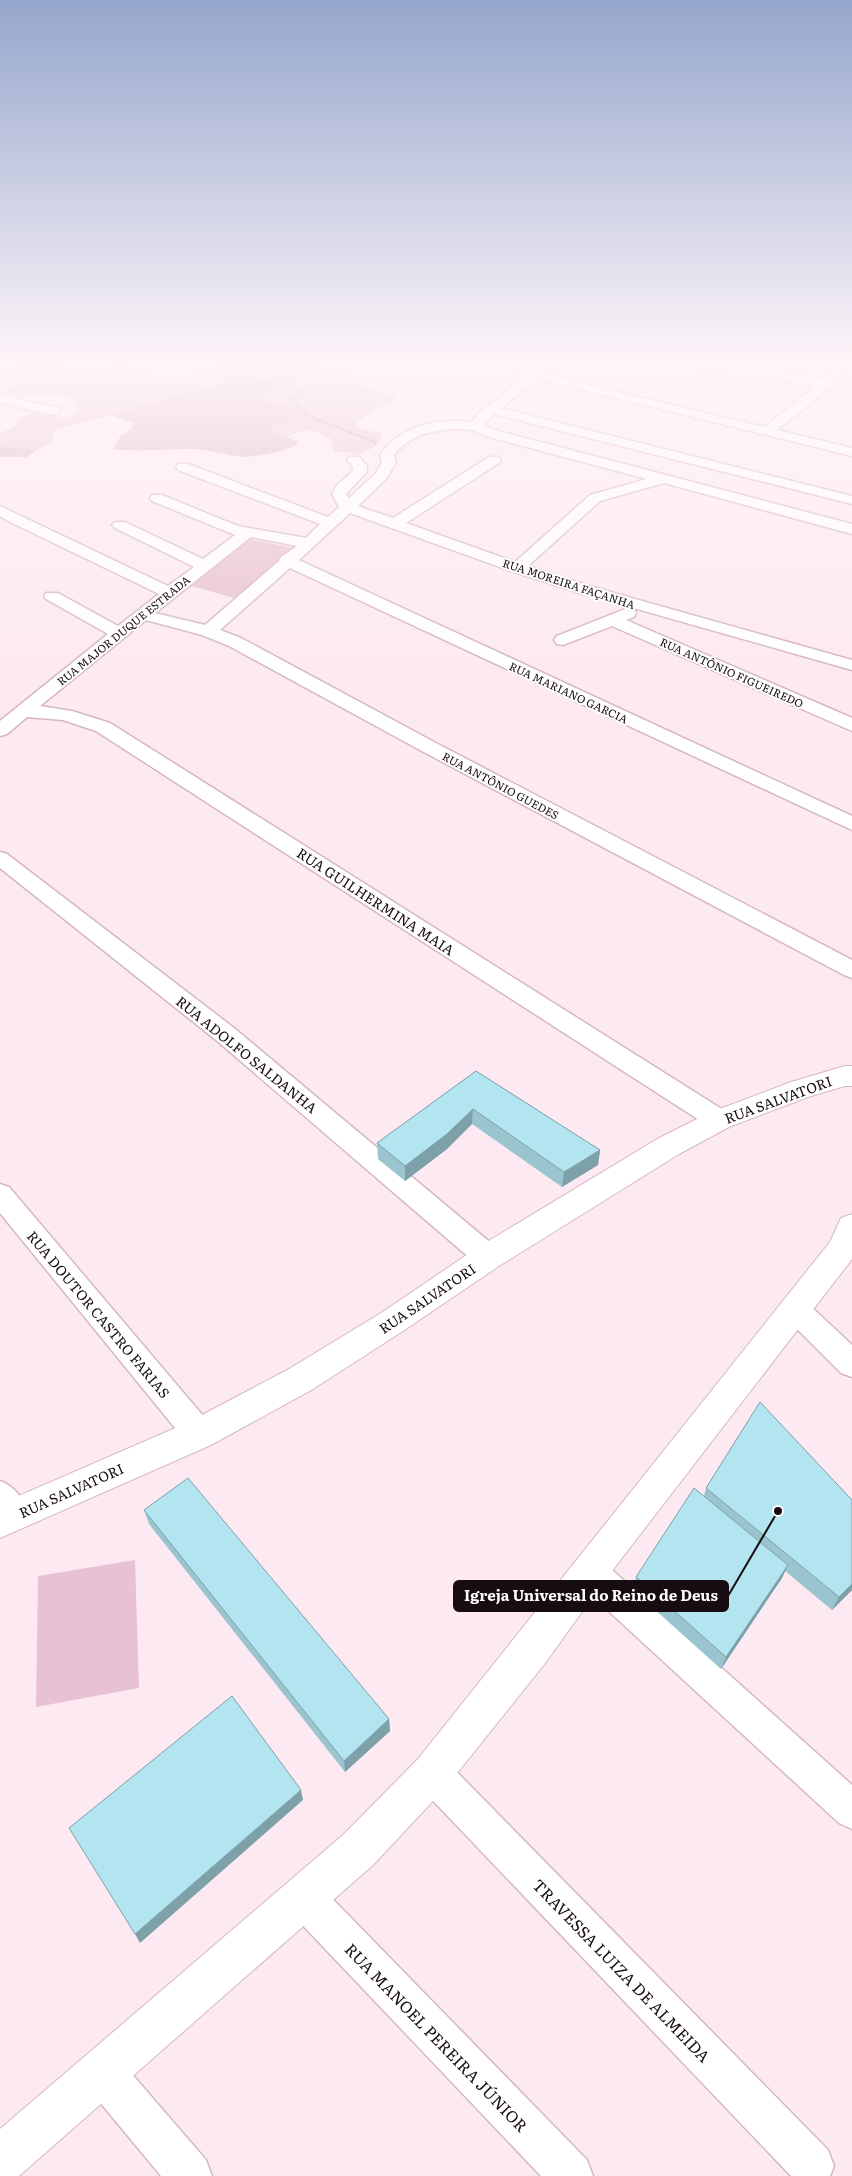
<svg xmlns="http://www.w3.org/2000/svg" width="852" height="2176" viewBox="0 0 852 2176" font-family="Literata,serif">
  <rect width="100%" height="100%" fill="#fde9f2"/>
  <!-- green -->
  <path fill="#e8c2d2" d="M14,363h54l-2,6 26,2 28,-8h15l-5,4c14,14 60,14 77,4 3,-1 6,-5 8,-8h26l-6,3 -4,13 -7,5 -13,2 -31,10 -125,34 -4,12 -15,8 -36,-4v-12l16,-9 4,-7 14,-5 15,1 15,4 15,-6 -7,-15 -30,-3 -25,2 -15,-3 12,-9 -14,-5v-4l9,-3 9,-6z
    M264,363h58l4,6 22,4 12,12 36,12 -3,5 -15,6 -22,15 5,6 22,4 -6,13 -18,8 -25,-3 -3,-12c-19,-10 -25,-12 -44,-2l-13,-5 -3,-6 20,-6 -31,-19 11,-11 13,-21z
    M245,538l49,10 -60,50 -49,-14z
    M135,1560l4,128 -103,19 2,-131z"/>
  <!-- forest -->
  <path fill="#d9afc1" d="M241,363c25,0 37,2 57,17l-27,10 -11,10 34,6 6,4 -9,10 -19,6 2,6 25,10c-10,10 -49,17 -63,14 -15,-2 -30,-7 -45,-7 -27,0 -51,3 -78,0l8,-14 11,-6 1,-6 -22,-8 100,-29c24,-4 14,-4 24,-20z
    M0,446l36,4 -9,7h-27z"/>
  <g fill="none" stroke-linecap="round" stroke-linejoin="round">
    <!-- minor casing -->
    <g stroke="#d6b7c4" stroke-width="3">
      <path id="minor" d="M503,363h17l13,7 8,-7h14l-11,11 220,53 52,-41 -124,-19 -6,-4h32l104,16 16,-16h13l-20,24 -54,43 75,18v8l-315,-77 -36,29 351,88v8l-358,-90 -10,11 11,5 357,94v10l-188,-51 -64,18 -72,65 61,20 263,74v10l-275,-78 -66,-21 -161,-58 -51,47 553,256v14l-562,-262 -70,62 21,8 193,104 418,218v18l-8,-3 -424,-225 -191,-104 -27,-11 -56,-15 -106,86 32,5 38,12 618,390 4,7 -4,7 -9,2 -9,-2 -614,-396 -33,-11 -36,-3 -20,17 -7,2v-15l108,-87 -62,-35 -2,-3 2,-3h12l60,33 41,-32 -151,-73 -8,-5v-10l168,80 26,-19 -79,-39 -3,-3 3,-3h10l78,37 32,-24 -83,-34 -2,-3 2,-3h10l76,31 68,12 14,-14 -142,-54 -2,-3 2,-3h10l140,53 11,-10 -7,-13 5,-9 16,-14v-4l-6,-7 2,-3h10l8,9v6l-21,22 3,4 27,-25 6,-11 -2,-7c21,-30 57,-37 92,-33l6,-8 48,-38zM452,429l21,1 12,6 162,43 -57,16 -75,67 -109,-39 93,-60 2,-3 -2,-3h-10l-96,61 -35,-12 29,-28 9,-16 -2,-7c15,-19 35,-24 58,-26zM251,537l46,9 -16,11 -2,4 -74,64 -50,-12z
        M0,395l59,13 2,3 -7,4 -54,-12z
        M628,608l6,1 2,4 -2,4 -8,3 226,98v13l-240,-105 -49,19 -6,-1 -3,-4 3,-4z
        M0,852l7,2 227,174 264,221 4,8 -4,8 -10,3 -10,-3 -262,-225 -216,-172z
        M0,1184l9,3 201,237 5,10 -5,10 -11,4 -11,-4 -188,-231z
        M795,1297l10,4 47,44v32l-11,-4 -56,-56 -4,-8 4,-8z
        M0,1481c16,6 24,19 30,34l-5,11 -11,4 -11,-4 -3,-4z
        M589,1555l12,5 251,225v44l-13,-6 -262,-241 -5,-11 5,-11z
        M432,1754l13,6 383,390 6,16 -4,10h-39l-372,-390 -6,-13 6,-13z
        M304,1878l14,6 269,276 6,16h-52l-251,-264 -6,-14 6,-14z
        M104,2053l15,6 87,101 6,16h-51l-72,-87 -6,-15 6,-15z"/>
    </g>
    <!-- major casing -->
    <g stroke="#d6b7c4" stroke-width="2">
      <path id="major" d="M845,1066h7v20h-7l-34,10 -82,31 -50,27 -180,112 -96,65 -90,58 -102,56 -211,93v-34l187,-81 102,-54 92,-56 96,-65 182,-110 50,-25 82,-31z
        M852,1214v45l-250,325 -56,78 -100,125 -73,78 -354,311h-19v-47l343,-294 75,-76 412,-517 11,-24z"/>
    </g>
    <!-- path -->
    <path stroke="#8b7c83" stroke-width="2" stroke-dasharray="1 1" stroke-linecap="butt" d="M215,363l10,4 1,4c11,5 22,9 34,11 14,3 30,2 43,9l-11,8 14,16 71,28"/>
    <!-- minor -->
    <use href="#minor" fill="#fff" fill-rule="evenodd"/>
    <!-- major -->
    <use href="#major" fill="#fff" fill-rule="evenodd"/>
  </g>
  <!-- wall -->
  <path fill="#9ac5cf" d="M476,1071l124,79 -2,15 -36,22 -90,-63 -25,25 -42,32 -27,-22 -1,-16z
    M706,1488l146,102 -20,20 -47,-39 -3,7 -61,91 -88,-79 3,-13 68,-81z
    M144,1510l245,209 1,12 -45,41 -196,-248z"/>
  <!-- shaded-wall -->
  <path fill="#7da0a9" d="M473,1109l-1,15 -25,25 -42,32v-15z
    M600,1150l-2,15 -36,22 2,-15z
    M788,1565l-6,13 -61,91 5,-12z
    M852,1584v6l-20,20 7,-13z
    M389,1719l1,12 -45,41 -1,-11z
    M301,1790l2,10 -163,143 -5,-9z"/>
  <!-- building -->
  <path fill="#b3e5f1" stroke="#7da0a9" d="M476,1071l124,79 -36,22 -91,-63 -26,25 -42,32 -28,-23z
    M760,1402l92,98v84l-13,13 -133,-109z
    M188,1478l201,241 -45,42 -200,-251z
    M694,1488l94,77 -62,92 -90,-80z
    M232,1696l69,94 -166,144 -66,-106z"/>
  <!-- sky -->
  <linearGradient id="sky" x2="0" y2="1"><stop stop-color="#95a6cc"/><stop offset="0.54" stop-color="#fef5f9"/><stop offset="1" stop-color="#fef5f9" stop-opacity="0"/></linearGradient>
  <rect width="852" height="668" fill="url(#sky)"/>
  <g text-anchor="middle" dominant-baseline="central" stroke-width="4" stroke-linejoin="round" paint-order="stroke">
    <!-- far-street labels -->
    <g font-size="11" fill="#170c11" stroke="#fff">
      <text transform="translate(569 583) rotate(18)">RUA MOREIRA FAÇANHA</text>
      <text transform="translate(123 630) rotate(-39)">RUA MAJOR DUQUE ESTRADA</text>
      <text transform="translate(732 672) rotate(24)">RUA ANTÔNIO FIGUEIREDO</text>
      <text transform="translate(569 692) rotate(25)">RUA MARIANO GARCIA</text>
      <text transform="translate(501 785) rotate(28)">RUA ANTÔNIO GUEDES</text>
    </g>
    <!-- street labels -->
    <g font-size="14" fill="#170c11" stroke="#fff">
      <text transform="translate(376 901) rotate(33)">RUA GUILHERMINA MAIA</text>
      <text transform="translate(247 1054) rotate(39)">RUA ADOLFO SALDANHA</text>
      <text transform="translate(778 1099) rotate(-20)">RUA SALVATORI</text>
      <text transform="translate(427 1298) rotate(-34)">RUA SALVATORI</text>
      <text transform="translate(99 1314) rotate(50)">RUA DOUTOR CASTRO FARIAS</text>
      <text transform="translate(71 1490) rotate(-24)">RUA SALVATORI</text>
    </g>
    <!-- near-street labels -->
    <g font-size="16" fill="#170c11" stroke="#fff">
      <text transform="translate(622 1970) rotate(46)">TRAVESSA LUIZA DE ALMEIDA</text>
      <text transform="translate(437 2037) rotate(46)">RUA MANOEL PEREIRA JÚNIOR</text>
    </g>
  </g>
  <!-- callouts -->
  <path fill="none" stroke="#170c11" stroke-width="2" d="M778 1511L728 1596"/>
  <circle fill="#170c11" stroke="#fff" stroke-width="2" cx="778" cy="1511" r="5"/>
  <rect fill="#170c11" stroke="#170c11" stroke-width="2" x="454" y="1581" width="274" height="30" rx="5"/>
  <g font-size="15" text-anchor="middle" font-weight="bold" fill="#fff">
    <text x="591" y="1601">Igreja Universal do Reino de Deus</text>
  </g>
</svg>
